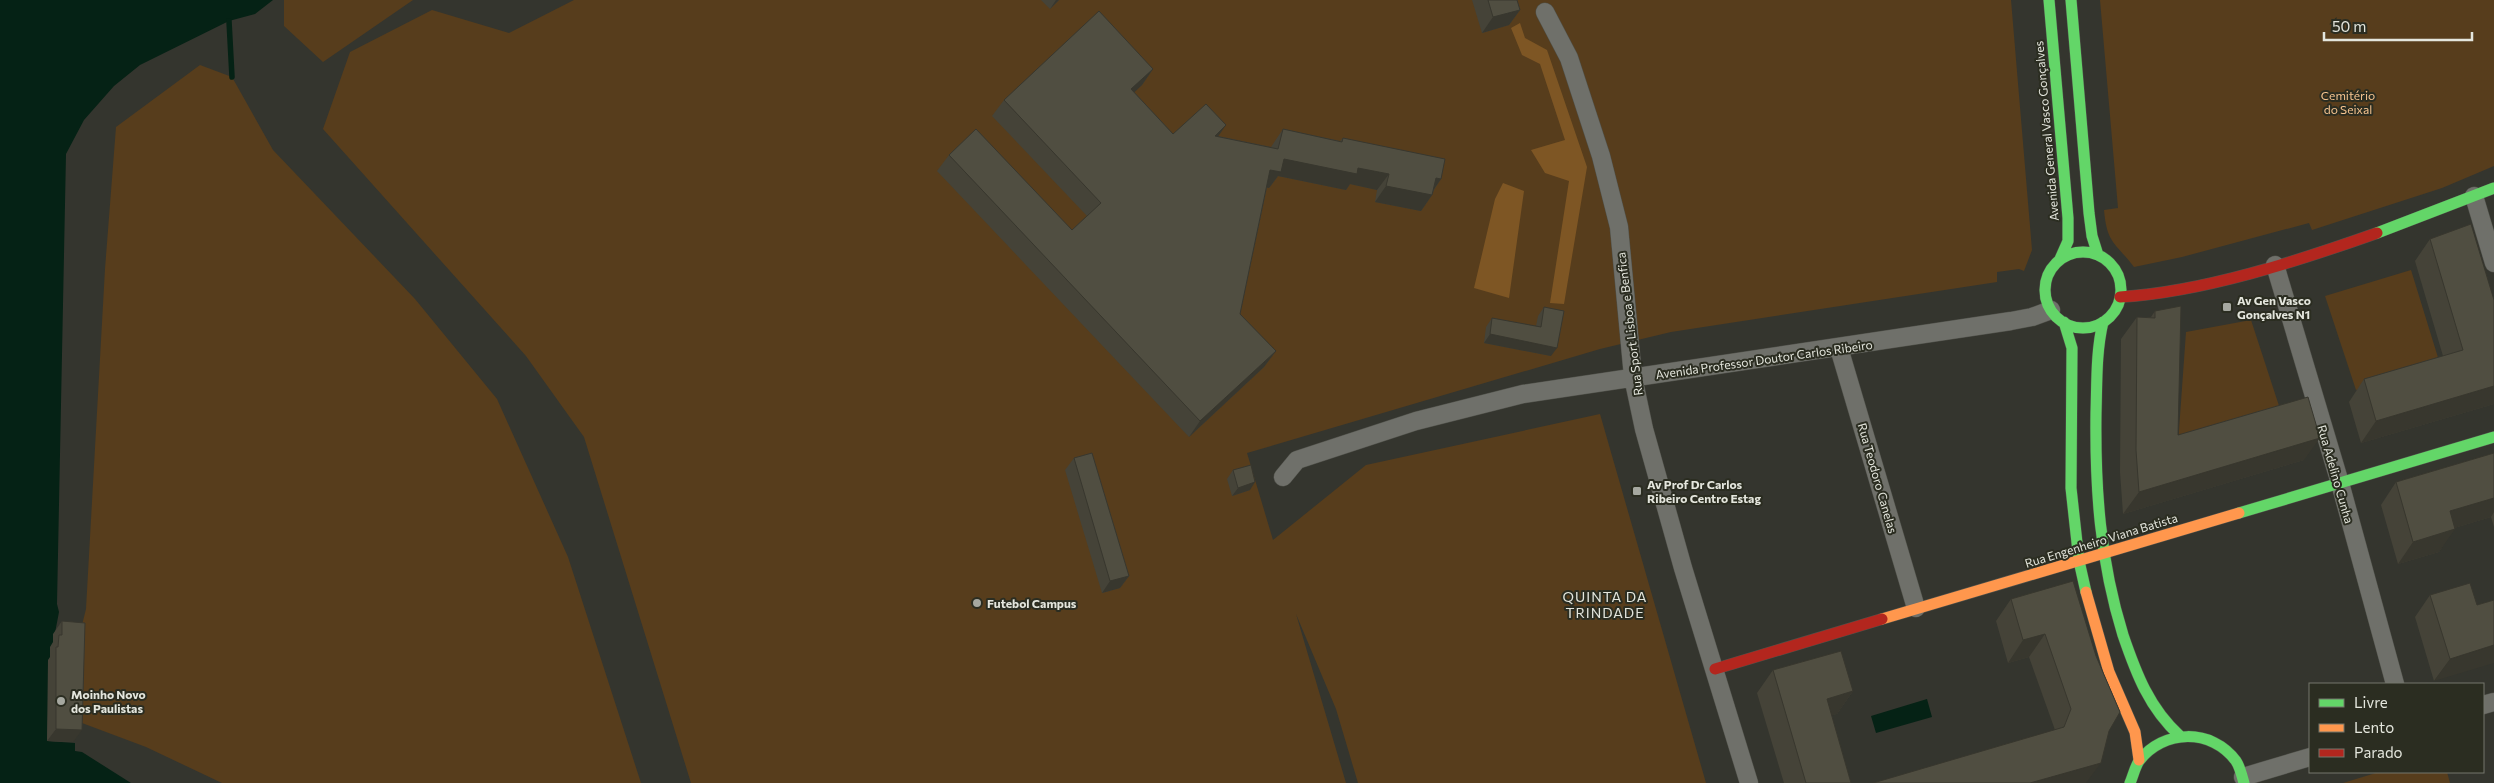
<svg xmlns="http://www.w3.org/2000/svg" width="2494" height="783" viewBox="0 0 2494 783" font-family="Commissioner,sans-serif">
  <rect width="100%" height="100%" fill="#34352e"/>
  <!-- green -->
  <path fill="#573d1c" d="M284,0h129l-90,62 -39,-36z
    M574,0h1437l21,250 -8,21 -5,-2 -22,3v10l-326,50 -71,17 -353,104 26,87 93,-75 234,-51 106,369h-348l-22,-74 -40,-95 50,169h-655l-107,-346 -58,-81 -203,-227 27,-77 82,-42 77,23z
    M2100,0h394v166l-52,22 -130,42 -3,-7 -127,34 -48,10c-19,-25 -27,-23 -30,-57l14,-2z
    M200,65l32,12 41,73 142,149 82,100 71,158 73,226h-419l-76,-36 -72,-27 7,-91 5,-20 19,-340 11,-142z
    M2411,270l29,94 -84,26 -31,-94z
    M2251,320l30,92 -103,32 8,-112z
    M2379,772h68l3,11h-107z"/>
  <!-- forest -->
  <path fill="#7e5624" d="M1520,23l5,15 22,12 40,117 -23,137 -14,-1 19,-122 -24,-8 -14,-23 34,-10 -25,-76 -18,-9 -11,-27z
    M1503,183l21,8 -15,107 -35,-10 21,-89z"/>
  <!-- water -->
  <path fill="#052215" d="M0,0h273l-18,14 -26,7 -89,44 -26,21 -30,34 -18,34 -9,450 2,8 -9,47 -3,82 28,2v8l7,1 49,31h-131z
    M1927,699l5,18 -56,16 -5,-17z"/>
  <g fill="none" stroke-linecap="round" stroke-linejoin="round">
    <!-- stream -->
    <path stroke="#052215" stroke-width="5.5" d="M229,21l3,56"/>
    <!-- street casing -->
    <g stroke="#50514a" stroke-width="19">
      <path id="street" d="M1545,12l24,46 32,98 18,71 14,150 11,52 39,139 66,215
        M2474,196l20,67
        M2275,265l65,218 55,201
        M1839,348l77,260
        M1283,477l14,-17 119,-39 107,-27 488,-73 21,-4 19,-7
        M2483,705l11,-3
        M2243,777l67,-20"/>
    </g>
    <!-- fast casing -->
    <g stroke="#50514a" stroke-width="12">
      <path id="fast" d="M2049,0l19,218v23l-8,18
        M2071,0l18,213 3,23 6,19
        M2377,233l117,-45
        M2045 290a38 38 0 1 1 76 0a38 38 0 1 1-76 0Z
        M2064,322l8,26 -1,140 8,73 7,31
        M2103,322c-7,30 -6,60 -7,91 -1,76 4,148 27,222 13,38 26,73 57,101
        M2239,513l255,-76
        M2130,783c3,-7 5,-16 9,-22 24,-32 73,-33 97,0 4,6 6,15 8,22"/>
    </g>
    <!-- slow casing -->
    <g stroke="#50514a" stroke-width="12">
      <path id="slow" d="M2086,592l23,80 26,60 4,28
        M1882,619l357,-106"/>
    </g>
    <!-- jam casing -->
    <g stroke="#50514a" stroke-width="12">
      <path id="jam" d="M2120,297c83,-5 178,-36 257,-64
        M1715,669l167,-50"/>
    </g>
    <!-- street -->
    <use href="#street" stroke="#6f706a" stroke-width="18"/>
    <!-- fast -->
    <use href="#fast" stroke="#63d668" stroke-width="11"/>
    <!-- slow -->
    <use href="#slow" stroke="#ff974d" stroke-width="11"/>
    <!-- jam -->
    <use href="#jam" stroke="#b3261e" stroke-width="11"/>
  </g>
  <!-- wall -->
  <path fill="#454338" d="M1041,0h18l-9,9z
    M1472,0h45l3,10 -11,15 -27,8z
    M1153,69l-11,16 -8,7 39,42 45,2 53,11 12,-18 57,12 3,-3 98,41 -7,11 -2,5 -11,16 -46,-9 2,-12 -27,-6 -4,6 -68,-14 -9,12 -2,-1 -27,127 36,37 -12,16 -75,70 -252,-266 12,-16 123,75 15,-14 -95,-100 12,-16z
    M2430,239l64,61v104l-133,39 -12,-41 15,-23 79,-23 -28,-95z
    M1544,307l7,49 -67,-13 2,-16 6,-9 44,8 2,-10z
    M2155,311l23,124 126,25 -181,54 -3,-42 1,-133 16,-22h14z
    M2494,453v74l-3,-10 -37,11 -15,24 -41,12 -17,-59 15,-23z
    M1074,458l55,118 -9,12 -18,5 -37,-123z
    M1233,470l17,20 -18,6 -5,-17z
    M2430,595l47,10 17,-5 -60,81 -19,-64z
    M2011,599l85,57 24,56 -65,18 -26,-73 -21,6 -12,-42z
    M62,621l11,121 -26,-1 1,-81 2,-3v-10l3,-5v-8z
    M1773,670l80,21 -16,23 -6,1 20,68h-67l-27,-90z"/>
  <!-- shaded-wall -->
  <path fill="#38372e" d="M1056,0h3l-9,9z
    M1520,10l-11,15 -27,8 11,-16z
    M1153,69l-11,16 -22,21 11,-17z
    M1226,125l-11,16v-5z
    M1284,159l74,9 31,6 -12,16 -27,-6 -4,6 -68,-14 -9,12 -10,-2 11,-16z
    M1436,178l5,1 -11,16h2l-11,16 -46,-9 11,-16z
    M1490,334l67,14 -6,8 -67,-13z
    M1276,351l-12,16 -75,70 11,-16z
    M2494,386v18l-133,39 15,-22z
    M2320,438l-16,22 -181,54 16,-22z
    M1255,482l-5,8 -18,6 6,-8z
    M2494,498v14l-3,5 -57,17 16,-23z
    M2455,529l-16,23 -41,12 15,-22z
    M1129,576l-9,12 -18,5 8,-12z
    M2045,634l-16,23 -21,6 15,-23z
    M2494,645v18l-60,18 16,-22z
    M1853,691l-16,23 -26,7 16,-22z
    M56,729l26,1 -9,12 -26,-1z
    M2101,763l-15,20h-56z"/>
  <!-- building -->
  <path fill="#504e41" stroke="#38372e" d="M1488,0h29l3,10 -27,7z
    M1099,11l54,58 -22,20 42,45 33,-30 20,21 -11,11 63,13 5,-20 59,13 1,-4 102,21 -4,20 -5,-1 -4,17 -46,-9 3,-12 -31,-6 -1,6 -73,-15 -3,13 -11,-2 -30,144 36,37 -76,70 -251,-266 27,-26 96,101 29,-27 -97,-103z
    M2471,224l23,76v86l-118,35 -12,-42 99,-29 -33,-111z
    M2181,306l-3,129 130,-38 12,41 -181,54 -3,-42 1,-133 18,1v-7z
    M1544,307l20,4 -7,37 -67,-14 2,-16 49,9z
    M1092,453l37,123 -19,5 -36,-123z
    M2494,453v45l-44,13 5,18 -42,13 -17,-60z
    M1251,465l4,17 -17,6 -5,-18z
    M2073,581l23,75 24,56 -11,19 -8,32 -71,20h-157l191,-56 7,-18 -26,-75 -22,6 -12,-41z
    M2470,583l7,22 17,-5v45l-44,14 -20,-64z
    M62,621l23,2 -3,107 -26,-1v-82h2l1,-12h3z
    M1841,651l12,40 -26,8 24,84h-45l-33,-113z"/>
  <!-- markers -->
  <g fill="#a6a8a0" stroke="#2b2d21" stroke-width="2">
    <rect x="2222" y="302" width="10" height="10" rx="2.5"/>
    <rect x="1632" y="486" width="10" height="10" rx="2.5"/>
    <circle cx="977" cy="603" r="5"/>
    <circle cx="61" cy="701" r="5"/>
  </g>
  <g text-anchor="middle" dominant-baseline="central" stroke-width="4" stroke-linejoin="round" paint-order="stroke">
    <!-- park labels -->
    <g font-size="12" fill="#f7c590" stroke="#2b2d21">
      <text x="2348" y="95">Cemitério<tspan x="2348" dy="14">do Seixal</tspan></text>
    </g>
    <!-- street labels -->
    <g font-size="12" fill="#e4e6dd" stroke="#2b2d21">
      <text transform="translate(2046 131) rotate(-95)">Avenida General Vasco Gonçalves</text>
      <text transform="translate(1629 324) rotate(-97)">Rua Sport Lisboa e Benfica</text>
      <text transform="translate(1764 359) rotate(-8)">Avenida Professor Doutor Carlos Ribeiro</text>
      <text transform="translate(2336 474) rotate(74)">Rua Adelino Cunha</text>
      <text transform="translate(1878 478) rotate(74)">Rua Teodoro Canelas</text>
      <text transform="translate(2101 540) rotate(-17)">Rua Engenheiro Viana Batista</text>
    </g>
    <!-- poi labels -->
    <g font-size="12" font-weight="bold" fill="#e4e6dd" stroke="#2b2d21" text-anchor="start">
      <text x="2237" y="300">Av Gen Vasco<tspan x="2237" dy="14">Gonçalves N1</tspan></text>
      <text x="1647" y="484">Av Prof Dr Carlos<tspan x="1647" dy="14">Ribeiro Centro Estag</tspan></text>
      <text x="987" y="603">Futebol Campus</text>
      <text x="71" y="694">Moinho Novo<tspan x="71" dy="14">dos Paulistas</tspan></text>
    </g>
    <!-- neighbourhood labels -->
    <g font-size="14" letter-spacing="1" fill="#e4e6dd" stroke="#2b2d21">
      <text x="1605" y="596">QUINTA DA<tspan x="1605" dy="16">TRINDADE</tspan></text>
    </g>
  </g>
  <!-- legend -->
  <rect x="2309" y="683" width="175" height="90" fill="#2b2d21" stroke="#75776c"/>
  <rect x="2319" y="699" width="25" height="8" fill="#63d668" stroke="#75776c"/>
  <text x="2354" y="708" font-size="15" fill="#e4e6dd">Livre</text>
  <rect x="2319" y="724" width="25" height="8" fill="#ff974d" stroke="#75776c"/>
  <text x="2354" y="733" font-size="15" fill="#e4e6dd">Lento</text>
  <rect x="2319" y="749" width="25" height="8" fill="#b3261e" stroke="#75776c"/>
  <text x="2354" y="758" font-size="15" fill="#e4e6dd">Parado</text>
  <!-- scale -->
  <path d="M2324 32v8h148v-8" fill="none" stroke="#e4e6dd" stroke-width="2.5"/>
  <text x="2332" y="32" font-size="15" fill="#e4e6dd" stroke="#2b2d21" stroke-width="4" paint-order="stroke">50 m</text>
</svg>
